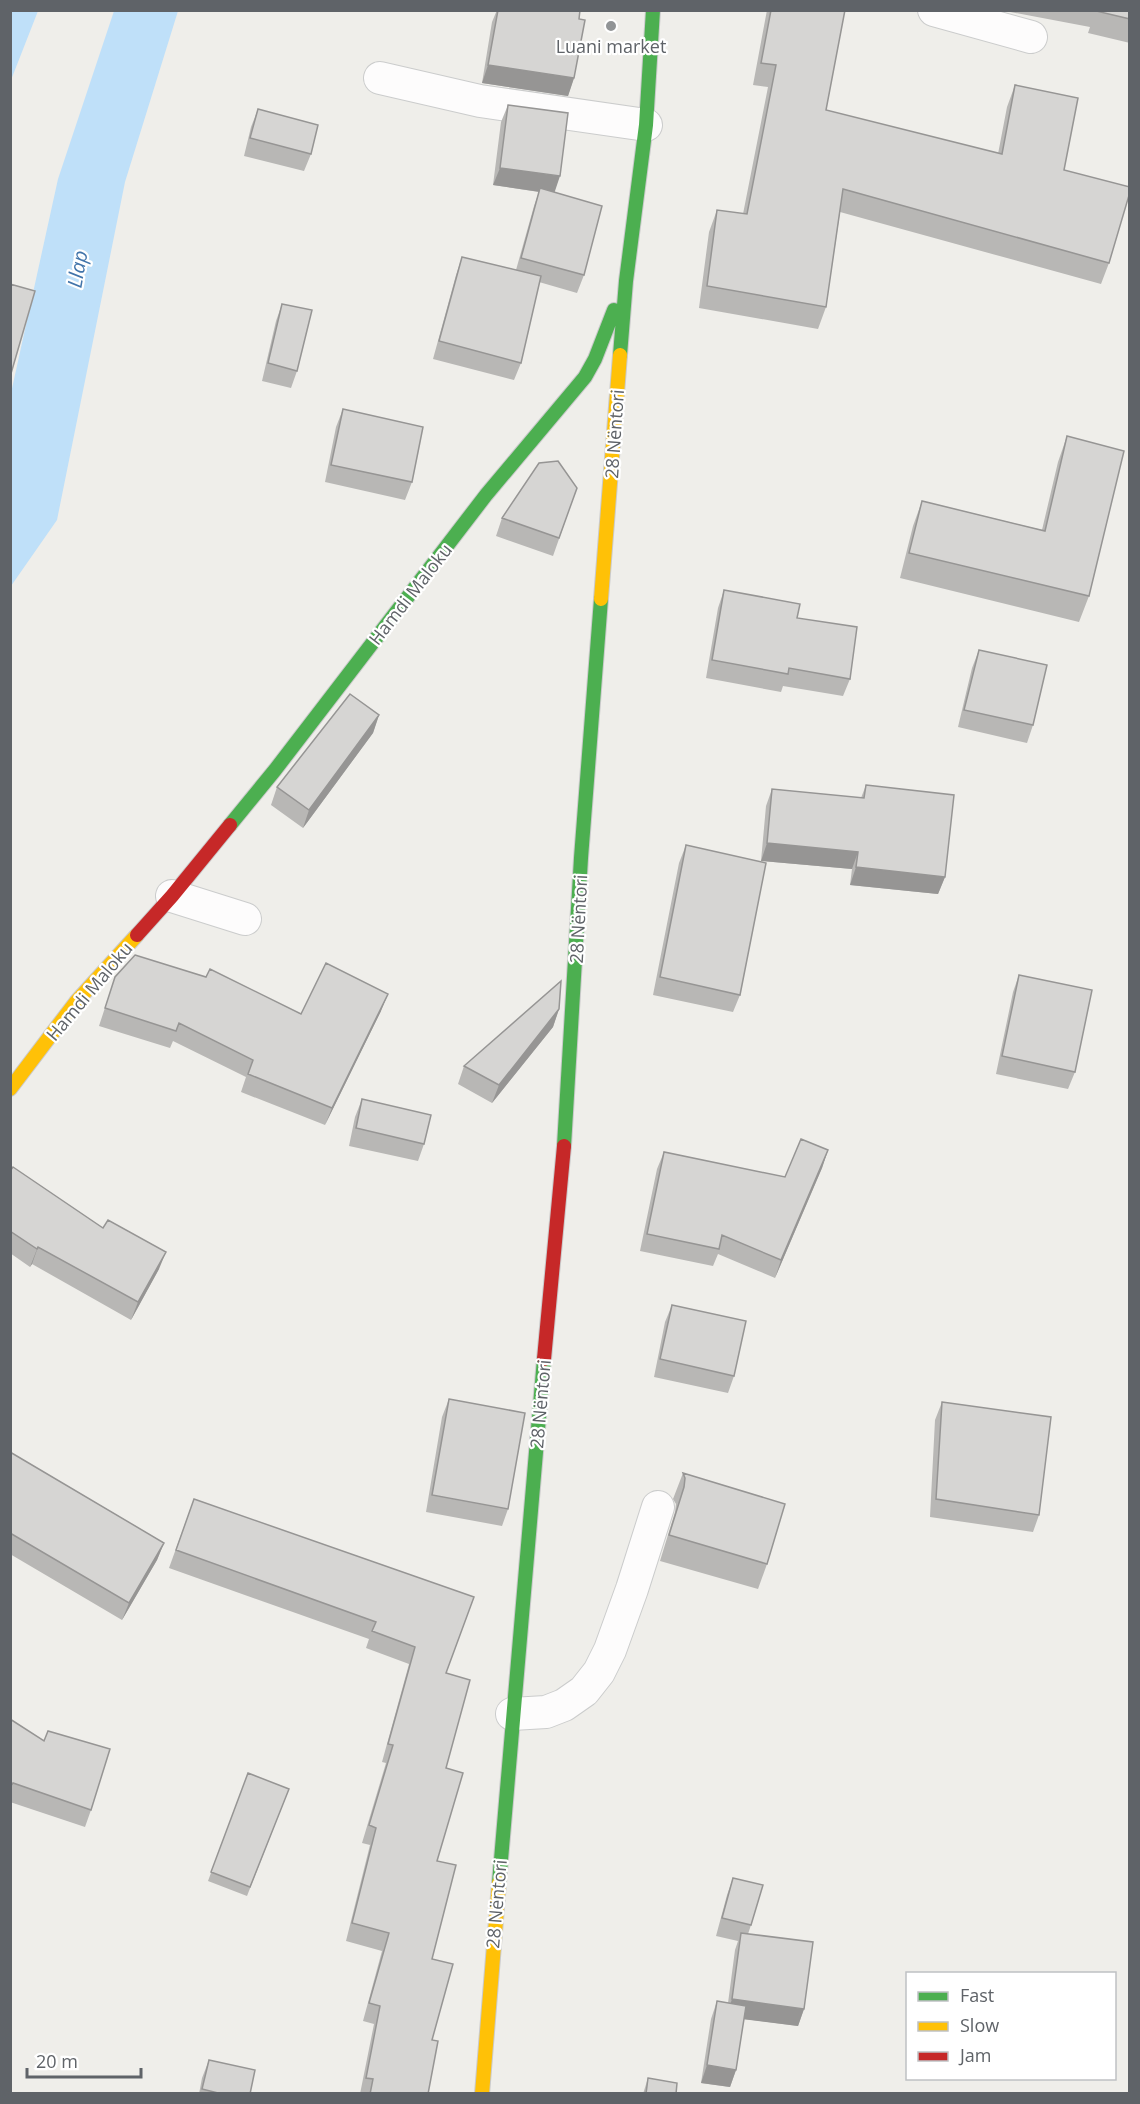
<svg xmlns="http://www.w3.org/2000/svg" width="1140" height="2104" viewBox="0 0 1140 2104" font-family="'Open Sans',sans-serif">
  <rect width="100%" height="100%" fill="#efeeea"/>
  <!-- water -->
  <path fill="#bfe0f9" d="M11,10l27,1 -27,69 -1,-69z
    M114,11h64l-53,171 -68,338 -46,66v-193l47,-214z"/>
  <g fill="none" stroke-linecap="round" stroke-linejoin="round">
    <!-- street casing -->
    <g stroke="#cbcccc" stroke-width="34">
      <path id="street" d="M934,10l97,27
        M380,78l100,23 166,24
        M172,896l73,23
        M512,1714l34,-2 18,-7 20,-14 15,-19 11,-22 22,-61 26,-82"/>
    </g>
    <!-- fast casing -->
    <g stroke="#cacacb" stroke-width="16">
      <path id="fast" d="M620,355l6,-74 20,-156 7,-115
        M230,825l45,-55 211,-275 99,-118 10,-18 19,-49
        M564,1146l17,-288 20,-259
        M499,1883l45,-524"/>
    </g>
    <!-- slow casing -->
    <g stroke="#cacacb" stroke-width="16">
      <path id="slow" d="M601,599l19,-244
        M10,1089l66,-87 61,-67
        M482,2094l17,-211"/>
    </g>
    <!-- jam casing -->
    <g stroke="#cacacb" stroke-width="16">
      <path id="jam" d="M137,935l35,-39 58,-71
        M544,1359l20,-213"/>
    </g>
    <!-- street -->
    <use href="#street" stroke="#fdfcfc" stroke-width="32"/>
    <!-- fast -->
    <use href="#fast" stroke="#4caf50" stroke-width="14"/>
    <!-- slow -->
    <use href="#slow" stroke="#ffc107" stroke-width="14"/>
    <!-- jam -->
    <use href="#jam" stroke="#c62828" stroke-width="14"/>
  </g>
  <!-- wall -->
  <path fill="#b8b7b5" d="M497,10h83l-6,68 -6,18 -86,-13 10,-61z
    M767,10h78l-19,100 172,44 9,-47 8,-22 49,85 45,93 -8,21 -261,-72 -14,95 -8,22 -119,-21 10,-76 8,-22 26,4 25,-127 -15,-2z
    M1130,10v33l-42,-10 2,-6 -85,-16z
    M508,105l46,87 30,83 -7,18 -38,-11 -18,81 -7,17 -81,-21 23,-84 6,-18 54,13 18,-64 5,-14 -46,-7 8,-63z
    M258,109l53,45 -7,17 -60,-15 7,-29z
    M282,304l15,67 -6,17 -29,-7 14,-60z
    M343,409l69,73 -7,18 -80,-18 11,-55z
    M1067,436l22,160 -10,26 -179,-44 13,-52 9,-25 120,29 16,-68z
    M577,488l-24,68 -57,-20 6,-18z
    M724,590l73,28 53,61 -7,17 -60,-10 -2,6 -75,-14 12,-70z
    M979,650l54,75 -6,18 -69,-16 14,-59z
    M379,715l-6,18 -70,95 -32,-23 6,-18z
    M866,785l79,92 -7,17 -88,-9 2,-16 -91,-8 5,-55 6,-17 89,9z
    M686,845l54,150 -7,17 -80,-17 26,-132z
    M1019,975l56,97 -7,17 -72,-15 17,-82z
    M115,977l186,37 80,-3 -56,114 -84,-33 5,-15 -73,-36 -3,7 -71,-22z
    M559,1009l-6,18 -61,76 -34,-19 6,-18z
    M362,1099l62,45 -6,17 -69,-15 6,-29z
    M828,1150l-6,18 -47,110 -57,-24 -5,12 -73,-15 17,-82 7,-17 121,25z
    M10,1171l149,98 -28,51 -99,-56 -2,3 -20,-14z
    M672,1305l62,71 -6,17 -74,-16 11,-55z
    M449,1399l59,110 -6,17 -76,-14 16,-95z
    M942,1402l97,113 -6,17 -103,-15 5,-97z
    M10,1452l154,91 -7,17 -35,60 -112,-66z
    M683,1473l84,91 -9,25 -98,-28 15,-49 1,-8 -3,-5z
    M194,1499l280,98 -28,76v95l-9,93 -5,98v81l-4,54h-68l14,-70 -11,-3 19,-70 -36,-10 24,-96 -8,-2 24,-80 -4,-1 27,-98 -43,-16 3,-9 -200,-71z
    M10,1719l81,91 -6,17 -75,-25z
    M248,1773l41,16 -42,107 -39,-15z
    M733,1878l18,47 -3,9 56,75 -6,17 -54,-7 -8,51 -6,17 -29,-4 10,-64 6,-18 11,2 7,-53 3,-9 -22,-5 11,-41z
    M209,2060l41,34h-51l3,-16z
    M648,2078l28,16h-33z"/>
  <!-- shaded-wall -->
  <path fill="#969594" d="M488,65l86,13 -6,18 -86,-13z
    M500,168l60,8 -6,18 -61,-9z
    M379,715l-6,18 -70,95 6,-18z
    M767,843l91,9 -6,17 -91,-8z
    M856,867l89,10 -7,17 -88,-9z
    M388,994l-7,17 -56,114 7,-17z
    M559,1009l-6,18 -61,76 7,-18z
    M828,1150l-6,18 -47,110 6,-18z
    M38,1247l-6,17 -2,3 7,-18z
    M166,1252l-7,17 -28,51 7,-18z
    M164,1543l-7,17 -35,60 7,-17z
    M732,1999l72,10 -6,17 -72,-9z
    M707,2065l29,5 -6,17 -29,-4z"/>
  <!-- building -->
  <path fill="#d6d5d3" stroke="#969594" stroke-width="1.5" d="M498,10h82l-1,9 6,1 -11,58 -86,-13z
    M771,10h74l-19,100 176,44 13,-69 63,13 -14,72 66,17v5l-21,71 -266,-74 -17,118 -119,-21 10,-76 30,4 29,-149 -15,-2z
    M1096,10h34v9l-34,-8z
    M508,105l60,8 -8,63 -60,-8z
    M258,109l60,16 -7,29 -61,-16z
    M540,188l62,18 -18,69 -63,-17z
    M462,257l79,19 -20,87 -82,-22z
    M10,284l25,7 -25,86z
    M282,304l30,6 -15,61 -29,-8z
    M343,409l80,18 -11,55 -81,-17z
    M1067,436l57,15 -35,145 -180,-43 13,-52 123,30z
    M558,461l19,27 -18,50 -57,-20 37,-55z
    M724,590l76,14 -3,14 60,9 -7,52 -61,-11 -1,6 -76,-14z
    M979,650l68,15 -14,60 -69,-15z
    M350,694l29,21 -70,95 -32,-23z
    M866,785l88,10 -9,82 -89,-10 2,-15 -91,-9 5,-54 92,9z
    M686,845l80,18 -26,132 -80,-18z
    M135,955l71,22 4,-8 91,45 25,-51 62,31 -56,114 -84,-34 5,-14 -74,-37 -3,8 -71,-23 10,-31z
    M1019,975l73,15 -17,82 -73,-16z
    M561,981l-2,28 -60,76 -35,-19z
    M362,1099l69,16 -7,29 -68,-16z
    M801,1139l27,11 -47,110 -59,-25 -3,14 -72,-15 17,-82 121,25z
    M13,1167l90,61 5,-8 58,32 -28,50 -100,-55 -1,2 -27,-18v-60z
    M672,1305l74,16 -12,55 -74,-17z
    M449,1399l76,14 -17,96 -76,-14z
    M942,1402l109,15 -12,98 -103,-16z
    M10,1452l154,91 -35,60 -119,-70z
    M683,1473l102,31 -18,60 -98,-29 15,-48 1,-9z
    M194,1499l280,98 -28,76 24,7 -24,88 17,5 -26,88 19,4 -24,94 21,5 -21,76 6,1 -10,53h-58l3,-15 -7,-1 14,-72 -11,-3 20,-70 -37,-10 24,-95 -7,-3 24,-80 -5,-1 27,-97 -43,-16 4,-9 -200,-72z
    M10,1719l34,22 4,-10 62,18 -19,61 -78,-27 -3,4z
    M248,1773l41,16 -39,98 -39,-15z
    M733,1878l30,7 -12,40 -29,-7z
    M741,1933l72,9 -9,67 -72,-10z
    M717,2001l29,5 -10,64 -29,-5z
    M209,2060l46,10 -5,24h-28l-20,-5z
    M648,2078l29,5 -1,11h-30z"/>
  <!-- markers -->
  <circle fill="#919496" stroke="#fff" stroke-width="2" cx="611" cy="26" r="6"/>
  <g text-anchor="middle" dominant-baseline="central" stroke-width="4.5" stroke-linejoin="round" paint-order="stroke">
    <!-- poi labels -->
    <g font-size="18" fill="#5f6368" stroke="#fff">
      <text x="611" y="46">Luani market</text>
    </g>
    <!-- street labels -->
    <g font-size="18" fill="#5f6368" stroke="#fff">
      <text transform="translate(614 434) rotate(-86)">28 Nëntori</text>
      <text transform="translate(410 594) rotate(-52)">Hamdi Maloku</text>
      <text transform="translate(578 919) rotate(-87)">28 Nëntori</text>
      <text transform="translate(89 991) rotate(-50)">Hamdi Maloku</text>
      <text transform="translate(540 1404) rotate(-85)">28 Nëntori</text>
      <text transform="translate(496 1904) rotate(-85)">28 Nëntori</text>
    </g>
    <!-- water labels -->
    <g font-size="20" font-style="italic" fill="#4174aa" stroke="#fff">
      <text transform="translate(77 269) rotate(-80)">Llap</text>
    </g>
  </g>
  <!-- border -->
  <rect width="1140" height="2104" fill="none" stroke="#5f6368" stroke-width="24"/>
  <!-- legend -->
  <rect x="906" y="1972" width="210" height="108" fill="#ffffff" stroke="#bfc1c3" stroke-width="1.5"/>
  <rect x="918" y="1992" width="30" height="9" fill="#4caf50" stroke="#bfc1c3" stroke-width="1.5"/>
  <text x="960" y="2002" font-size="18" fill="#5f6368">Fast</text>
  <rect x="918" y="2022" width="30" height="9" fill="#ffc107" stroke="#bfc1c3" stroke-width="1.5"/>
  <text x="960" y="2032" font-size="18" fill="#5f6368">Slow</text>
  <rect x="918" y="2052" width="30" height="9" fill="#c62828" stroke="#bfc1c3" stroke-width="1.5"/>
  <text x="960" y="2062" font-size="18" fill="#5f6368">Jam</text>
  <!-- scale -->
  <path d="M27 2068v9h114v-9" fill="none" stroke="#5f6368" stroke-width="3"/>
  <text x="36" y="2068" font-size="18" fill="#5f6368" stroke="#ffffff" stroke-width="4.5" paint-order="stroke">20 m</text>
</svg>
